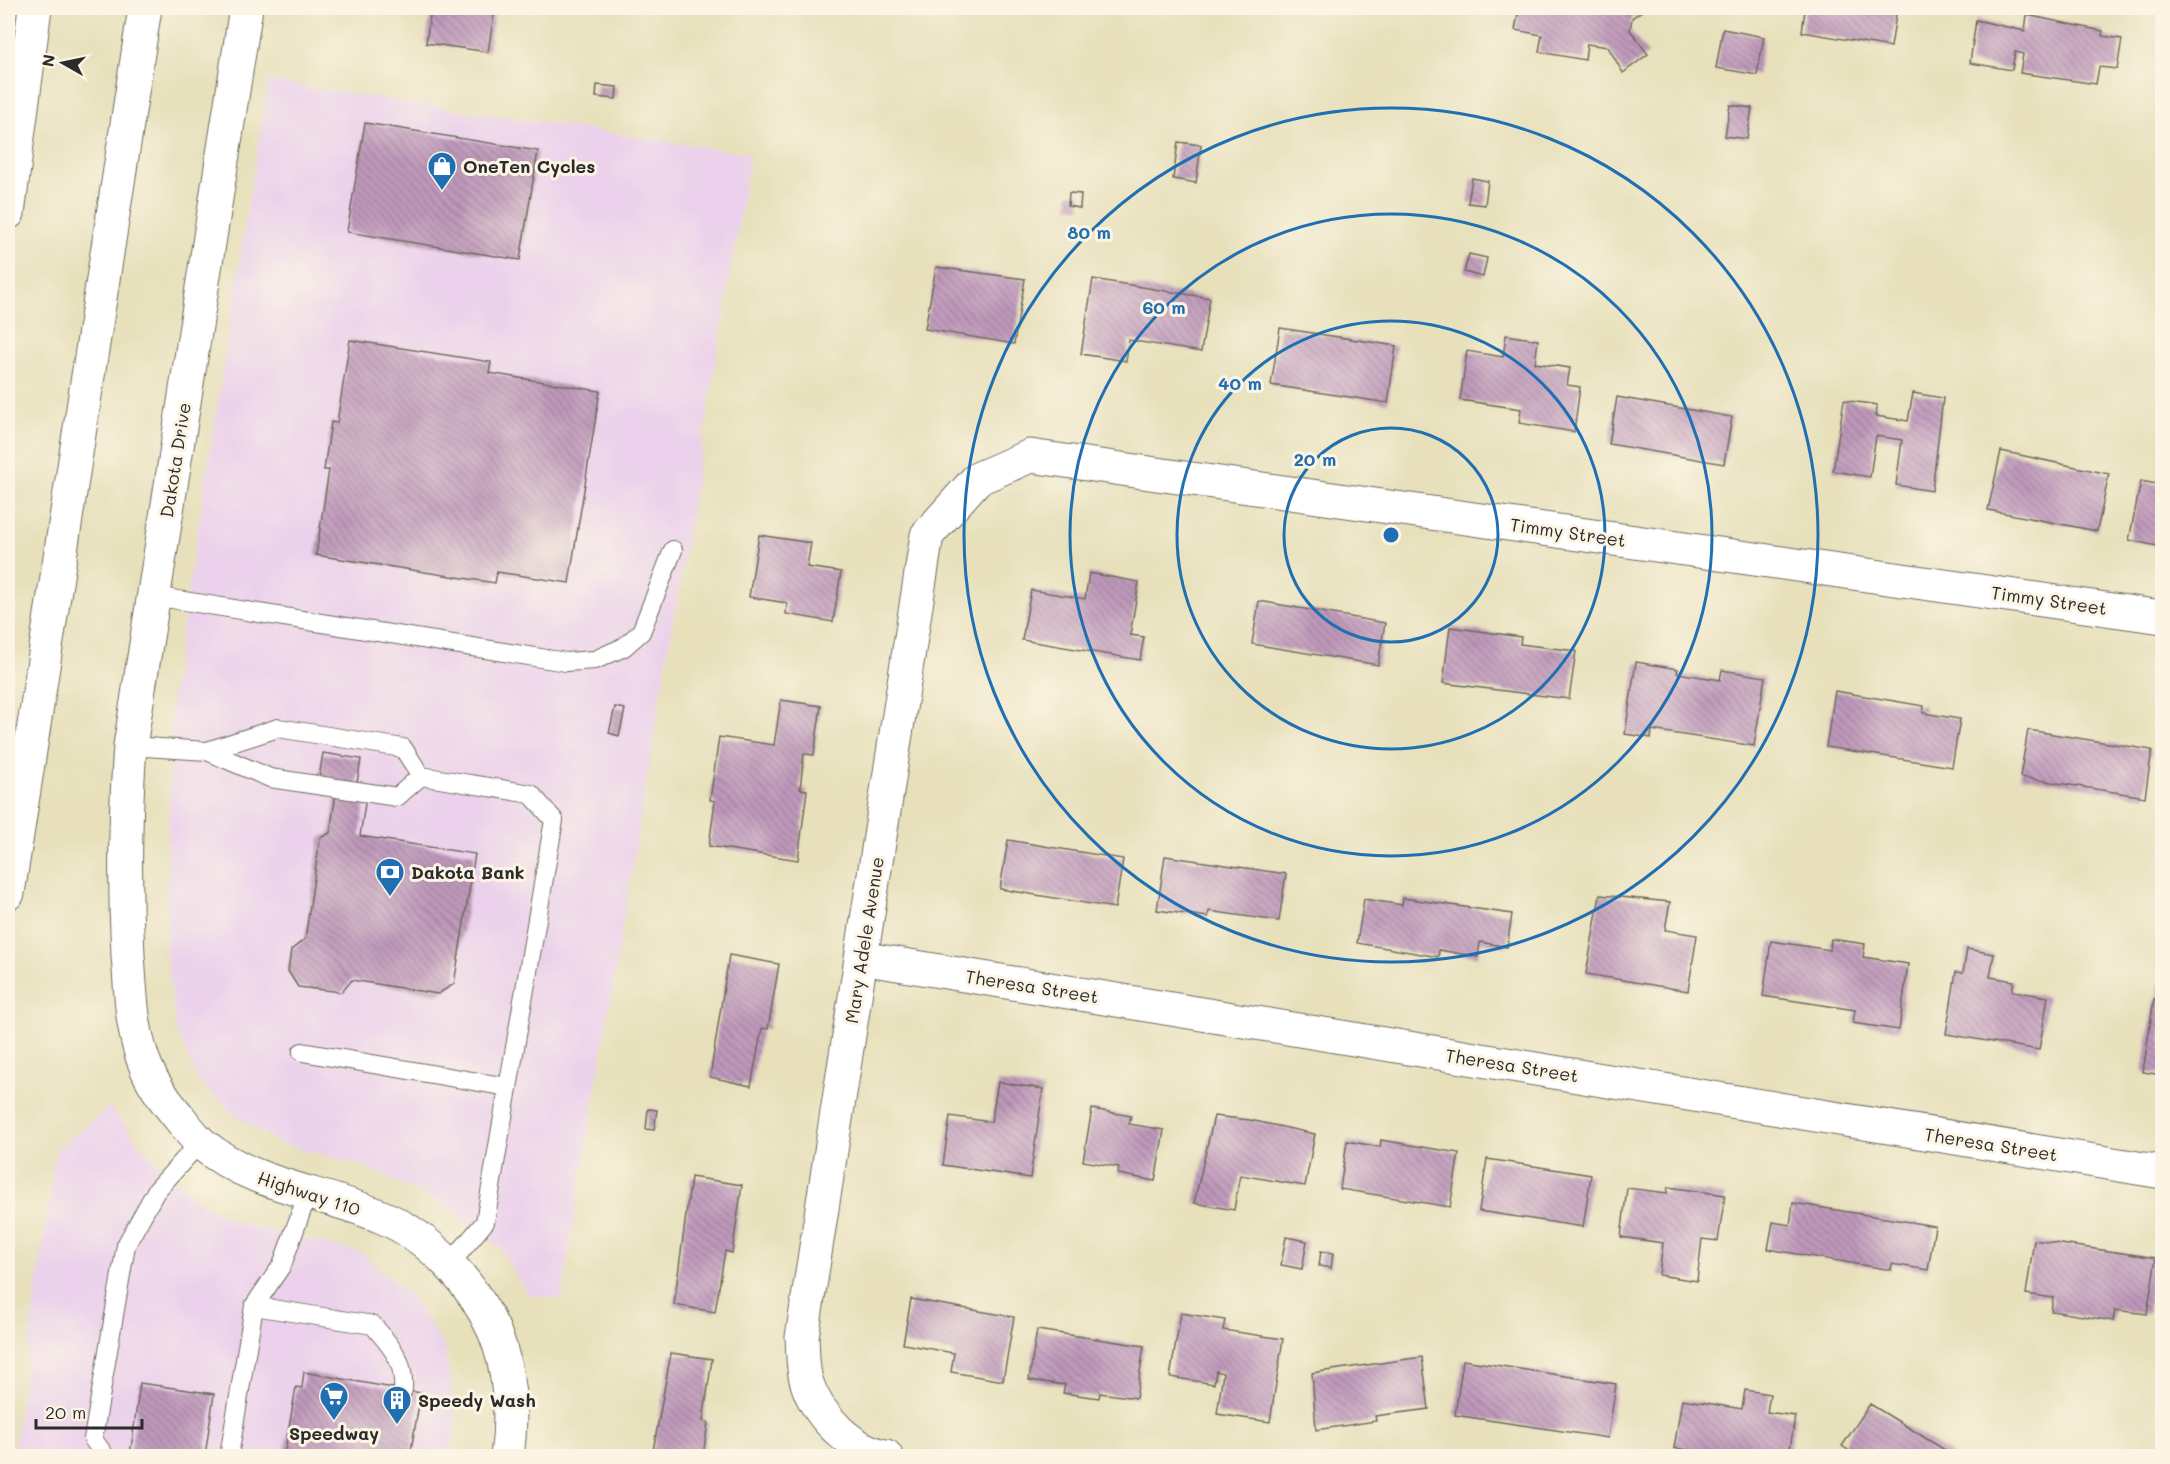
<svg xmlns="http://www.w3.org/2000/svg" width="2170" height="1464" viewBox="0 0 2170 1464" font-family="Mali,sans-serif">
  <defs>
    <pattern id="building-back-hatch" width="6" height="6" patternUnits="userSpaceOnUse" patternTransform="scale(1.5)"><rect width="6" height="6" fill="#bf99bb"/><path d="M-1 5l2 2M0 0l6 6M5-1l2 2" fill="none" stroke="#9b7d98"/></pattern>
  </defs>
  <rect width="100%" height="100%" fill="#fcf5e5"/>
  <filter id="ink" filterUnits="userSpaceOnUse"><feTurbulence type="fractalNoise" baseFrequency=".0167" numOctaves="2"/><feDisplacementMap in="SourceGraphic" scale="12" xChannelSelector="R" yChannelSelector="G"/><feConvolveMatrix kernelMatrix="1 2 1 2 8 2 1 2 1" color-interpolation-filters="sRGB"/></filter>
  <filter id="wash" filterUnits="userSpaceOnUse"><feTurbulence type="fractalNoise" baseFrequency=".008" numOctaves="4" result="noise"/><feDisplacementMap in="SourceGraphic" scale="24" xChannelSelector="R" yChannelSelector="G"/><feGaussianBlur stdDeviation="1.35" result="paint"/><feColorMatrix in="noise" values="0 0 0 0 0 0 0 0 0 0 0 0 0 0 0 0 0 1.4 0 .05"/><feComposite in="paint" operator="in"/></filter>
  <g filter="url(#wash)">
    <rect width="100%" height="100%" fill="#e7e0bb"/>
    <!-- built -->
    <path fill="#ebd1eb" d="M268,81l482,73 -189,1145 -34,-5 -27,-46 -60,-46 -76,-36 -85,-23 -42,-26 -40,-38 -21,-51 -10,-75 5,-253z
      M110,1106l29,38 57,56 43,24 123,29 50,45 33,50 11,72 -6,36h-437l43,-306z"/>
    <g id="blocks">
      <!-- building -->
      <path fill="url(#building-back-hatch)" d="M431,8l16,1v-1h48l-7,44 -62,-9z
        M1519,8h127l-14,10 -2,12 18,24 -25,19 -15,-26 -21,-3 -2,16 -46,-8 3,-17 -27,-5z
        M1797,8h100l-6,39 -89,-15 3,-22z
        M2027,15l76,16 -1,5 20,3 -5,30 -18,-2 -3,17 -76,-11 3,-19 -8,-2 -3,18 -42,-7 6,-43 49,11z
        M1723,29l41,8 -7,38 -41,-7z
        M597,85l20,2 -1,12 -20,-2z
        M1730,105l22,3 -5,31 -22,-3z
        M365,123l173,28 -18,109 -173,-28z
        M1178,142l23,3 -5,38 -23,-4z
        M1472,178l16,3 -3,24 -17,-2z
        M1069,193l12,1 -1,14 -12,-2z
        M1469,254l18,4 -4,19 -19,-5z
        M936,267l89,12 -11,65 -89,-15z
        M1093,279l117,19 -9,54 -72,-12 -3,21 -45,-7z
        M1280,328l116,18 -8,57 -117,-18z
        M1506,335l32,5 -3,23 35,5 -3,17 13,2 -6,45 -55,-9 2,-14 -61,-9 7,-49 36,6z
        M350,340l141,22 -2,11 111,18 -31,192 -72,-11 -2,11 -179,-28 13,-85h-5l7,-48 6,1z
        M1913,393l30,5 -11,93 -36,-6 6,-45 -26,-4 -6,41 -37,-6 11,-71 33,5 -1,11 32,5z
        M1617,397l115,20 -8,47 -115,-20z
        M2001,451l108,23 -12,57 -109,-21z
        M2141,481l21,4v62l-33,-7z
        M759,535l52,8 -4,24 34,5 -8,50 -47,-8 1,-11 -38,-6z
        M1089,573l50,9 -9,53 14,2 -4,23 -118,-20 9,-50 54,9z
        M1259,601l126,22 -7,42 -126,-21z
        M1450,627l71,10 -1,7 56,7 -7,48 -126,-16z
        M1636,662l42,7 -1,4 43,7 2,-10 43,7 -11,69 -102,-16 -1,8 -26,-4z
        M1835,691l89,15 -1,7 37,6 -8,48 -126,-20z
        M781,700l40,6 -7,49 -10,-1 -4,35 7,1 -9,70 -89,-14 6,-45 -5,-1 9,-63 55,8z
        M615,707l10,2 -6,27 -10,-3z
        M2028,730l124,20 -7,47 -125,-20z
        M323,753l38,6 -6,36 11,2 -6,39 115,18 -21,130 -16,10 -86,-14 -10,12 -44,-5 -10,-16 3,-21 14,-11 15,-101 10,-5 6,-40 -19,-3z
        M1008,840l115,19 -8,49 -115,-19z
        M1165,856l121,18 -7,47 -70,-10 -1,6 -51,-7z
        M1600,895l70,7 -5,28 32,5 -9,56 -102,-17z
        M1403,898l109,16 -5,33 -27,-5 -2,15 -39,-7 -1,7 -81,-14 7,-44 38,6z
        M1831,939l34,5 -2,13 45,7 -9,66 -46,-7 2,-13 -92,-14 8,-55 59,9z
        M1967,949l27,5 -4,23 24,4 -2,10 36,6 -9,53 -93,-16 10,-62 7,1z
        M729,955l50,9 -11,65 -6,-1 -11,58 -41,-9z
        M2159,983l3,1v91l-19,-3 11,-73h3z
        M998,1082l45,7 -13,89 -87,-13 7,-49 41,6z
        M648,1109l9,1 -3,20 -8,-1z
        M1092,1109l39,7 -2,8 35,6 -9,51 -37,-7 1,-7 -36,-6z
        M1214,1116l36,4 65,14 -10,52 -65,-11 -6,35 -40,-7z
        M1381,1140l78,13 -9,54 -110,-18 7,-48 33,6z
        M1487,1159l104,16 -8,52 -104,-16z
        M691,1177l51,8 -10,68 -7,-2 -10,61 -41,-7z
        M1668,1187l57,8 -7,46 -16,-2 -5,42 -38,-6 4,-32 -42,-6 6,-49 40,5z
        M1793,1203l142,23 -7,44 -36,-6 -1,6 -123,-21 5,-27 17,3z
        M1286,1237l21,4 -5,28 -21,-4z
        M2034,1240l122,18 -9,56 -32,-4 -2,11 -62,-10 2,-13 -27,-4z
        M1321,1251l12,2 -2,15 -12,-2z
        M911,1299l103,18 -11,64 -52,-9 3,-19 -51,-9z
        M1181,1313l44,7 -2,10 60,9 -13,83 -53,-8 6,-41 -7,-2 -2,13 -44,-7z
        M1037,1330l107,16 -8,52 -36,-5 -1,5 -36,-5 2,-8 -36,-5z
        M671,1353l41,6 -9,62 5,1 -5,34h-51z
        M1422,1357l7,52 -54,7 1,5 -60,9 -4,-57z
        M1463,1360l153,24 -8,54 -153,-23z
        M304,1372l117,21 -11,63h-126l12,-69 6,1z
        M140,1383l74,11 -9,62h-75z
        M1745,1390l25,4 -3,18 28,4 -6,40h-60l-55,-8 8,-49 60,10z
        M1870,1404l83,51 -1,1h-108l4,-6 -6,-4z"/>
    </g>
  </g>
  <g filter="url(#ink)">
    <use href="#blocks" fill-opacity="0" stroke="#6d6a5d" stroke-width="1.5"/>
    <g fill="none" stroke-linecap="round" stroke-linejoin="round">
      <!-- lane casing -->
      <g stroke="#6d6a5d" stroke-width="20">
        <path id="lane" d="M153,596l413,66 29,-2 29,-13 17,-15 32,-82
          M130,746l77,5 71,-23 125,20 18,28 110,18 23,26 -69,402 -36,43
          M207,751l63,27 127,19 24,-21
          M302,1052l206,35
          M254,1306l119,19c18,22 32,34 30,65
          M105,1456l-12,-17 33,-194 30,-54 44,-49
          M229,1456l25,-150 28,-41 26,-72"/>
      </g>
      <!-- street casing -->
      <g stroke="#6d6a5d" stroke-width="35">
        <path id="street" d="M246,8l-116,738c-5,70 -6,139 -2,209 3,38 3,76 18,112 7,17 20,35 32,49 7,9 15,20 24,28 52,43 119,47 180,73 48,20 91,66 112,114 16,37 19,86 13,125
          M861,958l1301,214
          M886,1456c-34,-5 -69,-41 -79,-73 -5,-14 -4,-32 -5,-46l125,-802 50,-56 53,-23 1132,161"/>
      </g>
      <!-- highway casing -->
      <g stroke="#6d6a5d" stroke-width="35">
        <path id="highway" d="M8,213l27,-205
          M8,893l137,-885"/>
      </g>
      <!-- lane -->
      <use href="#lane" stroke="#fff" stroke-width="18"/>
      <!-- street -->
      <use href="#street" stroke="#fff" stroke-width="33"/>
      <!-- highway -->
      <use href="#highway" stroke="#fff" stroke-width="33"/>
    </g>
  </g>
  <!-- distance rings -->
  <g fill="none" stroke="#1f6fb2" stroke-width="3">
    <circle cx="1391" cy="535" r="107"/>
    <circle cx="1391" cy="535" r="214"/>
    <circle cx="1391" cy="535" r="321"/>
    <circle cx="1391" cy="535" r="427"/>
  </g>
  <!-- icons -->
  <defs>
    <g id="shop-pin" transform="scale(1.5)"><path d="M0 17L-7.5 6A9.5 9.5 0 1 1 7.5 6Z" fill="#1f6fb2" stroke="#fcf5e5"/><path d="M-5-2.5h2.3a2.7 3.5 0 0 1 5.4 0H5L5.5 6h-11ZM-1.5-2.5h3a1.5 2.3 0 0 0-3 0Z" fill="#fff"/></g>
    <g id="bank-pin" transform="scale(1.5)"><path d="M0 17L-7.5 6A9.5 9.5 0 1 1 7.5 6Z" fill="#1f6fb2" stroke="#fcf5e5"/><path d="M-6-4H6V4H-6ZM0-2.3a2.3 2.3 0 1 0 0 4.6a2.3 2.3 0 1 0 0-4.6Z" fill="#fff"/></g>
    <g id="supermarket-pin" transform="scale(1.5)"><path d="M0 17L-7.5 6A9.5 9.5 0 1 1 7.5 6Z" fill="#1f6fb2" stroke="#fcf5e5"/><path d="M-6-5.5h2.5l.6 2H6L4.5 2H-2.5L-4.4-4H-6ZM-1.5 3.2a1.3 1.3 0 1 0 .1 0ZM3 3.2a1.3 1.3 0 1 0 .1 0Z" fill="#fff"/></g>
    <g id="building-pin" transform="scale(1.5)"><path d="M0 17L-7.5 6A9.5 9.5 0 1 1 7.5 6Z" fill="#1f6fb2" stroke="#fcf5e5"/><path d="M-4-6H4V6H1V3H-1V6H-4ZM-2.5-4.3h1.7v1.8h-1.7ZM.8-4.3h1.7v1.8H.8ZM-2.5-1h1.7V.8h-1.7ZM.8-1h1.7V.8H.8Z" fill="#fff"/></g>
  </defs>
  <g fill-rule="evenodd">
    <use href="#shop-pin" x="442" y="166"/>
    <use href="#bank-pin" x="390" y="872"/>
    <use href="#supermarket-pin" x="334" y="1396"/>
    <use href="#building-pin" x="397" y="1400"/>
  </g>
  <g text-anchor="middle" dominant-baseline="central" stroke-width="6" stroke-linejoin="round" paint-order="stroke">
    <!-- poi labels -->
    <g font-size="18" font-weight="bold" fill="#2b2b2b" stroke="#fcf5e5" text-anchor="start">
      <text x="463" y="166">OneTen Cycles</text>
      <text x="411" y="872">Dakota Bank</text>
      <text x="418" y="1400">Speedy Wash</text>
      <text x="334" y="1433" text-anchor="middle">Speedway</text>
    </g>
    <!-- street labels -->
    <g font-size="18" fill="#2b2b2b" stroke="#fcf5e5">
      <text transform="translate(175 460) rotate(-81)">Dakota Drive</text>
      <text transform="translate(1568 532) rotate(8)">Timmy Street</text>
      <text transform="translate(2049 600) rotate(8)">Timmy Street</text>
      <text transform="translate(864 940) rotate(-81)">Mary Adele Avenue</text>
      <text transform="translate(1032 986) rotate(9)">Theresa Street</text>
      <text transform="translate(1512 1065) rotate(9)">Theresa Street</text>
      <text transform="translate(1991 1144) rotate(9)">Theresa Street</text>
      <text transform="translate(309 1193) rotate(18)">Highway 110</text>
    </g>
  </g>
  <circle cx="1391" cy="535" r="9" fill="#1f6fb2" stroke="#fcf5e5" stroke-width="3"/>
  <g font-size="18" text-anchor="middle" font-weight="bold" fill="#1f6fb2" stroke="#fcf5e5" stroke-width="6" stroke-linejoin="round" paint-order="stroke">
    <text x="1089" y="239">80 m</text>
    <text x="1164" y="314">60 m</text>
    <text x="1240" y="390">40 m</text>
    <text x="1315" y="466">20 m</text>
  </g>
  <!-- margin -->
  <rect width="2170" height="1464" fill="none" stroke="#fcf5e5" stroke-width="30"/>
  <!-- north arrow -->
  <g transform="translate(63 63) rotate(279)" stroke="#fcf5e5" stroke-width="4.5" paint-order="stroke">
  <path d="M0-4.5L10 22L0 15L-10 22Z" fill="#2b2b2b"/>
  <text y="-9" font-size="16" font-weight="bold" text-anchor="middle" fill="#2b2b2b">N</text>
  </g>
  <!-- scale -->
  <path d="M36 1419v9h106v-9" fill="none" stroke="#2b2b2b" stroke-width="3"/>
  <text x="45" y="1419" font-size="18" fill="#2b2b2b" stroke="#fcf5e5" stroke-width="4.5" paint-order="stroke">20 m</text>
</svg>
